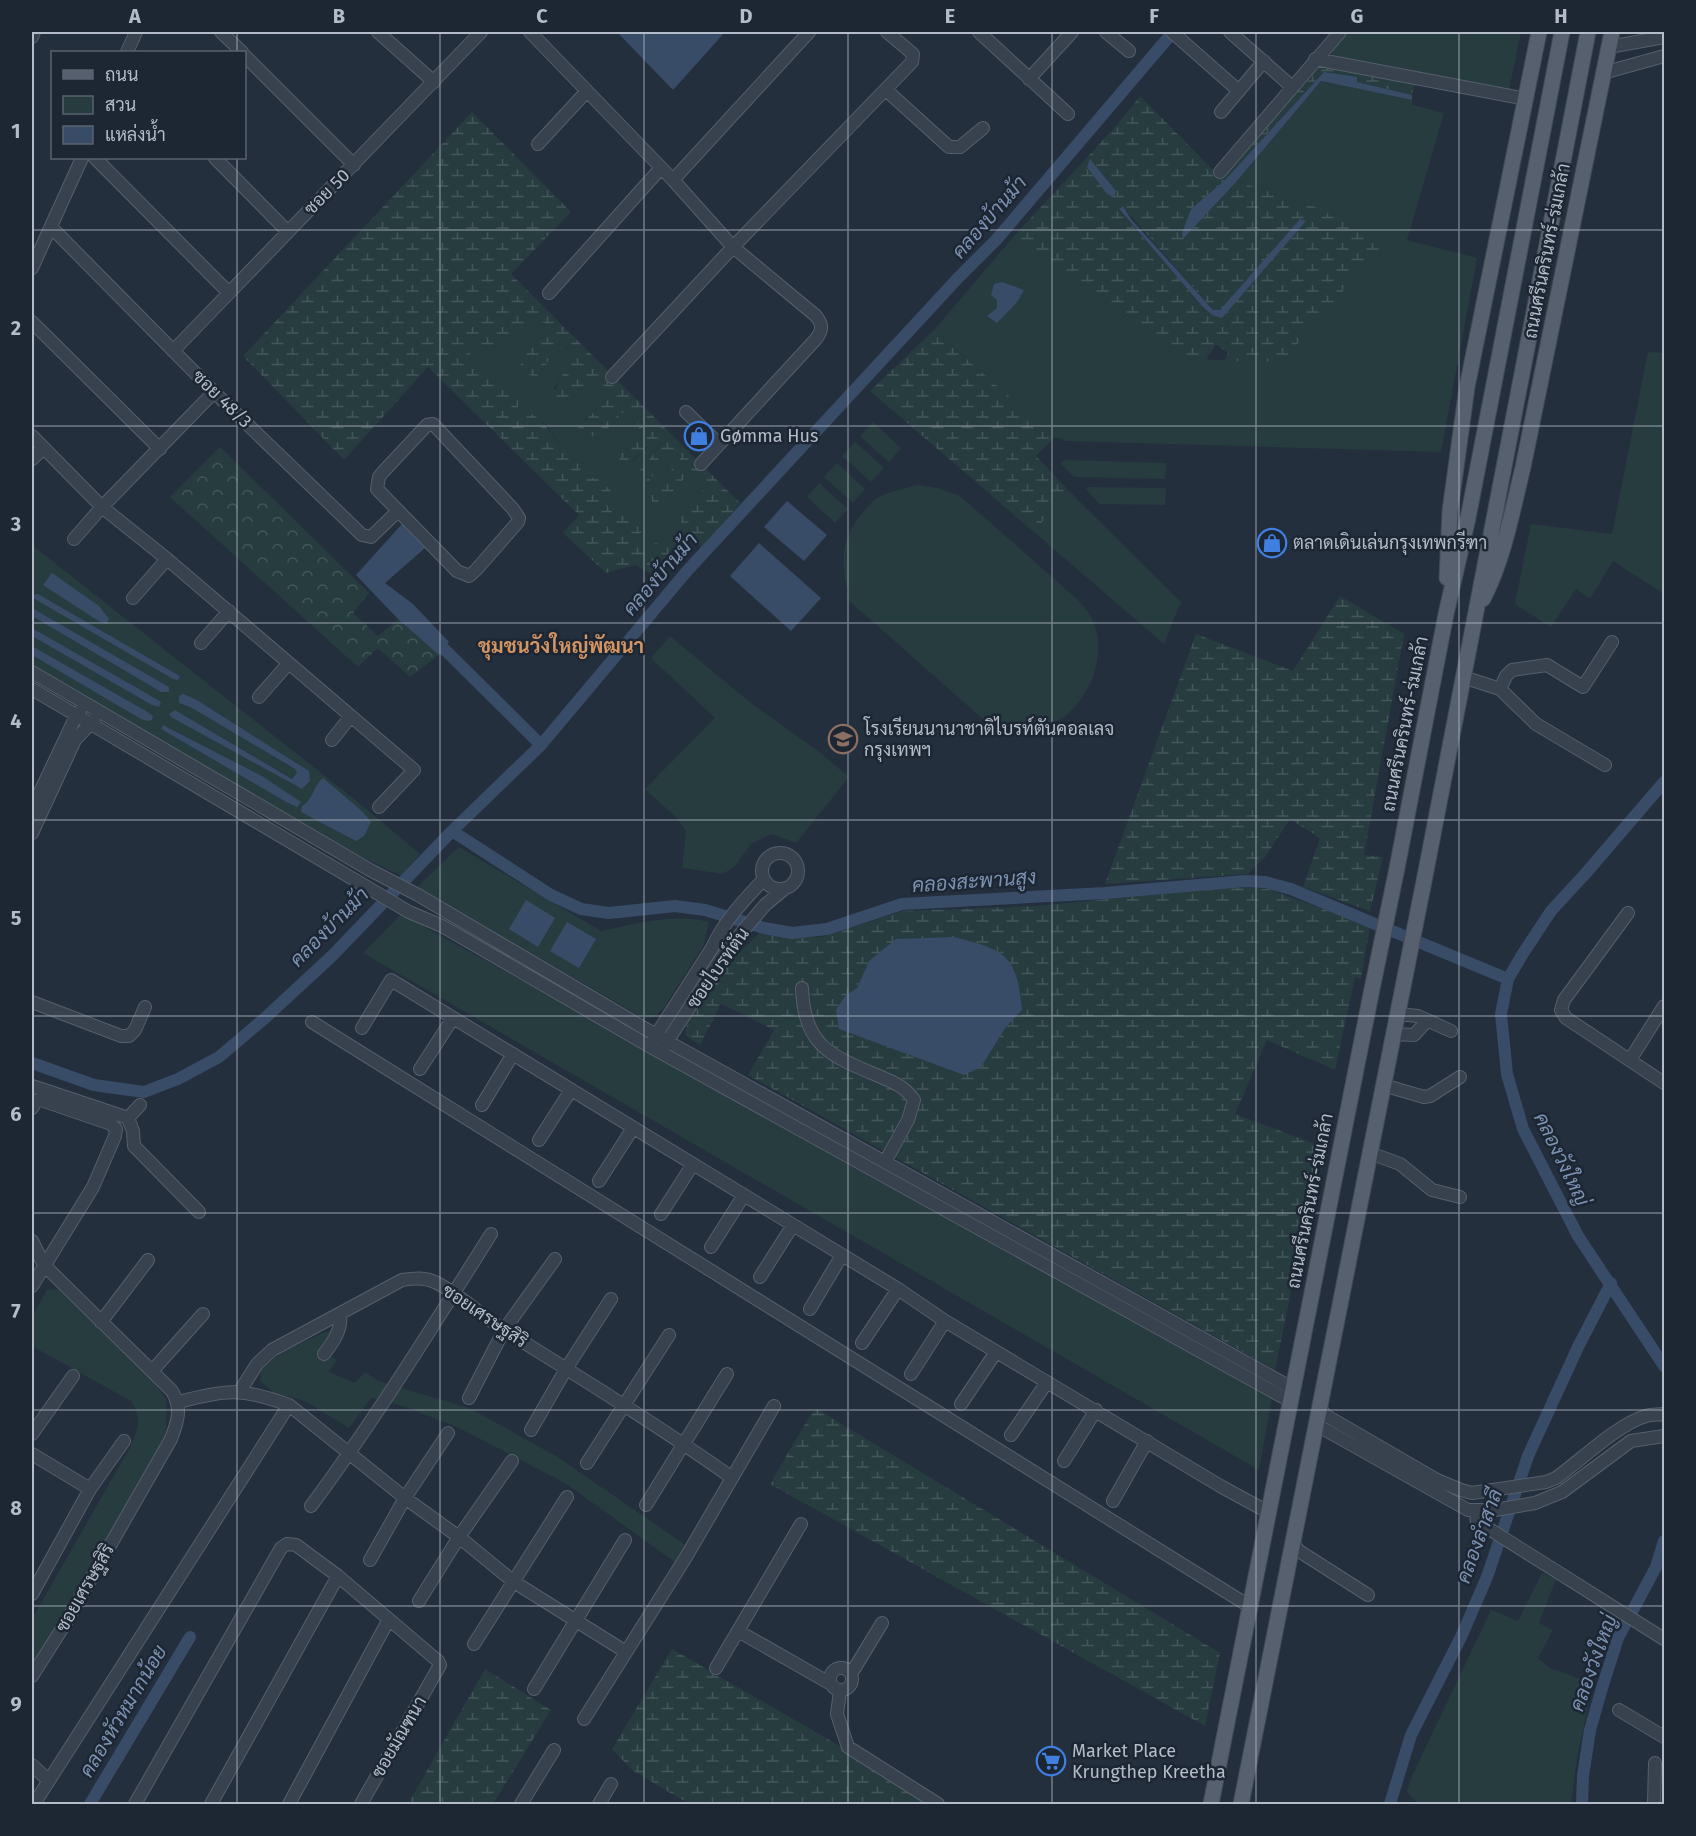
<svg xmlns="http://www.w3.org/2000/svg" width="1696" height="1836" viewBox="0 0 1696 1836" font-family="'Fira Sans',Sarabun,sans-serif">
  <defs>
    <pattern id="forest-crowns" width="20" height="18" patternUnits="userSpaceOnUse" patternTransform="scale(1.5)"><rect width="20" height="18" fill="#263c3f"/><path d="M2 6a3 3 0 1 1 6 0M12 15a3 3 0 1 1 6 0" fill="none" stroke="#435659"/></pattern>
    <pattern id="wetland-marsh" width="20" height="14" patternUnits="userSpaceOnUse" patternTransform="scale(1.5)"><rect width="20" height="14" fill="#263c3f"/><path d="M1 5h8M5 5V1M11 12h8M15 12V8" fill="none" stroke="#435659"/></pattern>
  </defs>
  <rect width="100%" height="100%" fill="#242f3e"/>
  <!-- green -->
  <path fill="#263c3f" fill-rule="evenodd" d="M1349,32h172l-12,58 -177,-35 2,-7z
    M1321,81l91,19 1,5 31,8 -37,127 70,18 -36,194 -375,-11 -11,-4 -121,-107 81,-95 157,118 16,6 94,3 33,-155 -78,-26z
    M534,317l12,8 -4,11 -23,24 17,18 17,-23 13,-9 7,8 -6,14 -13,21 19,9 15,-16 5,-2 13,7 -2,15 -21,19 28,5 12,-14 13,4 4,12 -16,16 9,17 25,-24 3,6 -12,17 -15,16 13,8 15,-22 15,-12 3,10 -13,16 -4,29 27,-34 12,3 7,11 -28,29 1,17 -17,15 -21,1 -5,-11 5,-10 -19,-19 -10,7 -7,-8 -31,-26 6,-18 -23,-16 -13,-21 -29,-17 -16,-21 -12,-5 -21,-24 5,-15c37,9 36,0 60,-26z
    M1648,352l16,1v241l-51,-33 -23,38 -14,-10 -25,38 -36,-23 16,-80 81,10z
    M873,422l28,26 -12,14 -29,-26z
    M855,442l29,26 -13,14 -29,-26z
    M1064,460l103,3 -2,16 -91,-2 -13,-13z
    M837,463l28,26 -12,14 -29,-26z
    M819,483l29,26 -13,14 -28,-26z
    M917,485l21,3 22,8 118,104c5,6 11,12 14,19 16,32 0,76 -27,97 -19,14 -46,12 -68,8l-4,4 -147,-130 3,-4c-9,-28 -8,-56 12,-79 5,-6 9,-12 16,-17 13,-7 26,-9 40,-13z
    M1088,487l78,1 -1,17 -66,-1 -13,-15z
    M1068,490l114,113 -3,3 -15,38 -130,-112z
    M32,545l331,261 57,48 -18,22 -44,-21 -326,-188v-12l115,66 -1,-10 -114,-65v-10l118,68h11l-1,-3 -128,-73v-12l129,76 4,1 4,-6 -137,-79zM38,594l142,82 -2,4zM197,700l112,71 1,10 -8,8 -10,-5 -117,-74 118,69 5,-6 -3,-4 -103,-61 -12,-4zM163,725l99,51 38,26 -4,4 -10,-4 -125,-73z
    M670,636l82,68 66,47 31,26 -53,66 -24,-9 -21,10 -16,22 -12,8 -41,-6 4,-36 -8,-13 -33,-30 70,-71 -64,-60z
    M459,847l142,84c35,-7 72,-18 108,-9l-5,23 -41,64 -9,8 -11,1 -226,-131z
    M401,914l586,322 285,163 -13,71 -896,-517z
    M58,1289l95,92 13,18 1,16 -2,24 -133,233v-53l97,-170c9,-20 14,-28 2,-48l-99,-55v-30l15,-26z
    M337,1327l-15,23 15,10 -8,12 26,11 10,-11 13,9 91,27 87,48 131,90 -12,16 -110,-79 -108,-56 -54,-21 -32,-8 -22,30 -44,-27 -32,-9 -13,-11 1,-12c21,-20 50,-30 76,-42z
    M1542,1573l14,6 -17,44 14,7 -15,28 12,10 43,16 -16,74 -6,46h-151l-7,-5 -6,-8 4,-13 80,-168 27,11z"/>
  <!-- forest -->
  <path fill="url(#forest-crowns)" d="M220,447l149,146 -16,20 25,23 20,-17 41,36 -29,22 -32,-29 -20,19 -188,-170z"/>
  <!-- wetland -->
  <path fill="url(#wetland-marsh)" fill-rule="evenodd" d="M1322,65l93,18 -3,12 -55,-13v-4l-33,-6 -100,109 -33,29 -8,28 54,-57 78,26 70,35 -103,120 -58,-1 4,-8 -12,-9 -10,16 -18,-1 -16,-6 -157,-118 101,-109 24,-30 81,82zM1122,206l91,104h7l-8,5 -11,-10 -82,-95z
    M472,112l99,100 -60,62 229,229 -38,45 -14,-15 -38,40 -15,-8 -29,8 -43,-40 16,-18 -151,-148 -84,93 -101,-104zM534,318l12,6 -4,12 -23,24 5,12 12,6 17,-23 13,-9 7,8c-7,17 -18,30 -21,48l9,8 27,-28 4,-2 14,7 -2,15 -26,25 16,10 17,-11 12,-14 13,4 3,12 -15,16 -5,15 4,7c14,-7 23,-20 35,-28l3,5 -12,17 -15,16 1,6 12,2 15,-22 15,-11 3,9 -29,33 1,9 11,3 27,-34 11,3 8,10 -28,30v17l-16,15 -9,-3 -12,4 -5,-11 6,-10 -20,-19 -11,7 -6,-8 5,-13 -15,-16 -21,3 6,-18 -13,-15 -10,-1c-11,-17 -21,-32 -42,-38l1,-15 -29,-11v-13l-21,-11 5,-15c37,9 36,0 60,-25z
    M934,330l121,107 -19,19 32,34 -34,42 -164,-141z
    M1340,596l64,38 -40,221 19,2 -13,54 -67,-24 17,-49 -30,-19 -25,38 -17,17 -143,10 91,-250 97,37z
    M1234,887l34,2 102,37 -9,53 -6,-2 -20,93 -68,-30 -32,74 86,32 -46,224 -527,-295 26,-45 -53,-26 -21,41 -15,-10 2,-11 37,-57 37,-35 37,5h24l81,-26 132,-5zM869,961l153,49 -16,17 -25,40 -136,-71 12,-8z
    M817,1409l403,244 -15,73 -435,-242 39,-67z
    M672,1649l268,155h-251l-57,-34 -20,-21z
    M485,1669l66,41 -58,94h-85z"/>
  <!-- water -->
  <path fill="#394c67" d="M617,32h108l-52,58z
    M1324,72l33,5v5l55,13v5l-91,-19 -84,100 -54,58 -1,-6 9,-24 33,-28z
    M1090,159l26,32 -2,6 -7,-3 -20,-27z
    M1123,206l8,13 82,91h7l80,-91 6,2 -84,97 -10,-3 -11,-10 -82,-96z
    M1002,282l22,8 -6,11 -21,22 -10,-7 10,-8v-8l-6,-5 3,-11z
    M787,501l40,34 -23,26 -40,-34z
    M402,524l23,24 -40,35 28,21 36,38 -10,13 -41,-36 -42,-44z
    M759,543l62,55 -30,33 -61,-55z
    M52,573l47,33 10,13 -2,5 -7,-2 -57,-37z
    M38,594l142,82 -2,4 -5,-1 -140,-81 1,-3z
    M32,608l137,79v5h-8l-129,-76z
    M32,628l128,73 1,3 -3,3 -8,-3 -118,-68z
    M32,646l114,65 7,5 -1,4 -5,1 -6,-2 -109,-64z
    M183,694l14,6 112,71 1,10 -8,8 -131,-72 -2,-3 6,-4 117,69 5,-6 -2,-4 -103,-61 -13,-5v-7z
    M163,725l99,51 39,26 -4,5 -11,-5 -125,-73z
    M323,778l40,34 8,10 -7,14 -8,5 -55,-29 1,-6c11,-6 11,-20 21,-28z
    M526,900l29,18 -17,29 -29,-18z
    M567,922l29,17 -17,29 -29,-17z
    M954,937c51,13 63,17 68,73l-16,17 -25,40 -17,8 -125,-46 -3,-19 9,-14 12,-8 12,-27 27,-22z"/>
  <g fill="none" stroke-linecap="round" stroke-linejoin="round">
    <!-- canal -->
    <path stroke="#394c67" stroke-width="12" d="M433,638l108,107
      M1664,782l-78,91 -35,38 -29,44 -14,24 -7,35 6,60 16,55 55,107 86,130
      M452,831l99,64 30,14 28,4 66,-7 30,4 59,18 28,5 35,-4 75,-25 203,-11 140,-12 20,1 26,7 217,90
      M32,1063l62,22 50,7 34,-13 41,-22 46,-39 67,-62 120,-125 89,-86 146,-174 271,-293 38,-38 177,-208
      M90,1804l100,-167
      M1390,1804l21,-69 50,-98 26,-60 41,-121 50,-109 33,-64
      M1582,1804l1,-28 7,-46 12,-42 16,-50 38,-71 8,-26"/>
    <!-- minor casing -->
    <g stroke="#565f6c" stroke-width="14">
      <path id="minor" d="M221,32l21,20
        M378,32l56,50
        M530,32l143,148 60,67 82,68c8,9 8,15 1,24l-115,125
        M979,32l89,82
        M1106,32l23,19
        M1172,32l67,59
        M1230,32l61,54
        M32,37l2,-5
        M1609,47l55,-10
        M127,52l9,-20
        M244,55l110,110
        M1315,59l212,40
        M1603,73l61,-17
        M1029,79l43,-47
        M886,90l63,57h11l23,-19
        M1221,112l43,-51
        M538,144l49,-53
        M95,158l134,135
        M215,158l73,74
        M1220,172l120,-140
        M673,180l136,-148
        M51,227l163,165 148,143 9,2 27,-26
        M32,268l50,-110
        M549,293l112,-125
        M32,322l128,127
        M173,351l308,-319
        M612,377l121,-130 179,-185 1,-8 -26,-22
        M686,412l33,32
        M433,424l80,85 6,9 -1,4 -42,48 -7,6 -12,-5 -80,-82 2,-12 4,-5 44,-47z
        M32,436l70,71 65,52 247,211 -35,37
        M32,459l12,-11
        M74,539l28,-32 112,-115
        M133,598l34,-39
        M201,643l28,-32
        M32,672l338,198 48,25 238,140 636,353
        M1463,677l37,12 36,35 69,41
        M32,689l377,223 33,14 207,120 641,355
        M1500,689l6,-13 6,-6 35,-5 36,22 29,-45
        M259,697l29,-33
        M332,740l19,-24
        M32,809l44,-93 4,-5
        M32,833l43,-93 19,-20
        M762 871a18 18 0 1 1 36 0a18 18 0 1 1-36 0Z
        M1628,913l-64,87 -3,10 5,8 98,65
        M802,988c2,60 30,68 79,89 14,6 24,10 33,23l-6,20 -23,42
        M32,1002l89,34h8l6,-6 10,-23
        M1397,1014l21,2 33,15
        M312,1022l937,584
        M362,1028l29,-48 507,309 47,32 277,166 46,25
        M1393,1034l21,1 13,-14
        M653,1040l59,-92c12,-27 32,-48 52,-69
        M663,1048l63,-97 39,-46 18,-15
        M1630,1060l34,-54
        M420,1069l33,-51
        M1383,1085l41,12 6,-1 30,-19
        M32,1086l96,32 5,13 1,15 65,66
        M482,1105l31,-51
        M32,1108l4,-7 5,-1 70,24 5,5 -1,7 -22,51 -61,99
        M128,1118l12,-13
        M539,1140l32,-50
        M1370,1153l30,11 32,26 28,7
        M599,1181l34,-53
        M661,1214l32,-50
        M32,1241l12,24 128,126c10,17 6,30 -1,48l-106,185 -33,52
        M711,1247l33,-52
        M760,1277l33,-52
        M810,1309l32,-54
        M101,1322l47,-62
        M862,1343l36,-54
        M324,1354c10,-13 18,-24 16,-40
        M152,1371l51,-57
        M911,1374l34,-53
        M240,1391l17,-27 15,-14 130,-70c13,-2 23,-3 35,3 26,14 47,35 72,50 75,47 150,93 222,144
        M469,1398l35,-68 51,-71
        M179,1402c48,-13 63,-14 110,3l116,93 54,39 55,45 112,70
        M961,1404l35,-52
        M1319,1407l6,8 112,65 24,10 11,3 74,-11 10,-4c25,-18 62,-54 90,-62 6,-2 12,-1 18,-2
        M1317,1421l5,7 146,82h27l40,-7 27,-11 69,-51 33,-5
        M531,1430l35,-61 45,-70
        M32,1434l41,-58
        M1011,1435l36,-53
        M32,1454l58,35
        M1064,1461l32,-51
        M587,1463l82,-128
        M1113,1501l34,-60
        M646,1505l81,-131
        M311,1506c65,-88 122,-180 180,-272
        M1476,1510l1,14 9,3 178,112
        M1293,1543l6,8 69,44
        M370,1560l35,-62 43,-65
        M32,1594l58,-105 34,-48
        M419,1601l40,-64 53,-76
        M738,1631l93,53
        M474,1644l93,-147
        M830 1679a11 11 0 1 1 22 0a11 11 0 1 1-22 0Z
        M716,1668l85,-144
        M851,1674l31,-51
        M534,1689l91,-149
        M840,1691l-3,23 11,33 90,57
        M1619,1710l45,27
        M584,1719l102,-162 88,-151
        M32,1765l16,15
        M34,1804l255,-399
        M135,1804l146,-256 6,-4 9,1 42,31 100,85 2,4 -79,139
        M211,1804l127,-228
        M289,1804l99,-183
        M521,1804l33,-54
        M599,1804l12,-20
        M1654,1804l1,-41"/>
    </g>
    <!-- major casing -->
    <g stroke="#414a57" stroke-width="17">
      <path id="major" d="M1447,578l3,-67 17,-124 72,-355
        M1483,599c21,-41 29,-87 40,-132l89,-435
        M1211,1804l160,-810 26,-126 49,-254 22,-96 94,-486
        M1241,1804l184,-928 163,-844"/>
    </g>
    <!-- minor -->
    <use href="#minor" stroke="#38414e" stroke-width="12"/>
    <!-- major -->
    <use href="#major" stroke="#56606e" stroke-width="15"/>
  </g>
  <!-- grid -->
  <path fill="none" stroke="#b4bcc9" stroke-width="1.5" stroke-opacity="0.55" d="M237,32v20M440,32v1772M644,32v1772M848,32v1772M1052,32v1772M1256,32v1772M1459,32v1772M237,158v1646M32,230h1632M32,426h1632M32,623h1632M32,820h1632M32,1016h1632M32,1213h1632M32,1410h1632M32,1606h1632"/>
  <!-- icons -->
  <defs>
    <g id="shop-ring" transform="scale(1.5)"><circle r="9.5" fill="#1d2633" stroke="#3f7fe0" stroke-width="1.5"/><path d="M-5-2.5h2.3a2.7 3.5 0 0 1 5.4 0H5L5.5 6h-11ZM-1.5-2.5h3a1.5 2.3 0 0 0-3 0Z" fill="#3f7fe0"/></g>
    <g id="school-ring" transform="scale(1.5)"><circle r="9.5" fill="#1d2633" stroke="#8d6e63" stroke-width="1.5"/><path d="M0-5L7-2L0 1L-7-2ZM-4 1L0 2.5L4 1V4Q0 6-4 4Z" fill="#8d6e63"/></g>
    <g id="supermarket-ring" transform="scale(1.5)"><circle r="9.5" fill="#1d2633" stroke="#3f7fe0" stroke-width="1.5"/><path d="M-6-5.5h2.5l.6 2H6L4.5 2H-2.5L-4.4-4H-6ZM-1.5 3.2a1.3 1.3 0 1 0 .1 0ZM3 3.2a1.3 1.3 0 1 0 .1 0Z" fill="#3f7fe0"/></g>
  </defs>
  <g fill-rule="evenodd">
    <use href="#shop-ring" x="699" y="436"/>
    <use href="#shop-ring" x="1272" y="543"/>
    <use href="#school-ring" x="843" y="739"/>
    <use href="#supermarket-ring" x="1051" y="1761"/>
  </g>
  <g text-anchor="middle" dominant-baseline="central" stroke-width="5" stroke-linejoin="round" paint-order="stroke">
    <!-- street labels -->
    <g font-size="18" fill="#b4bcc9" stroke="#1d2633">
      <text transform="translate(327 192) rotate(-45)">ซอย 50</text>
      <text transform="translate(1547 251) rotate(-79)">ถนนศรีนครินทร์-ร่มเกล้า</text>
      <text transform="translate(222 399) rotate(44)">ซอย 48/3</text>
      <text transform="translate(1405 724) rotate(-79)">ถนนศรีนครินทร์-ร่มเกล้า</text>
      <text transform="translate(718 968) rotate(-55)">ซอยไบรท์ตัน</text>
      <text transform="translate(1310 1201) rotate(-79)">ถนนศรีนครินทร์-ร่มเกล้า</text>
      <text transform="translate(485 1316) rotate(34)">ซอยเศรษฐสิริ</text>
      <text transform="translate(85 1588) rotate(-60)">ซอยเศรษฐสิริ</text>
      <text transform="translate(399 1737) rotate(-60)">ซอยมัณฑนา</text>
    </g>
    <!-- poi labels -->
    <g font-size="18" fill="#b4bcc9" stroke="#1d2633" text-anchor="start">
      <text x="720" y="436">Gømma Hus</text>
      <text x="1293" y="543">ตลาดเดินเล่นกรุงเทพกรีฑา</text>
      <text x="864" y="729">โรงเรียนนานาชาติไบรท์ตันคอลเลจ<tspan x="864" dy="21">กรุงเทพฯ</tspan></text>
      <text x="1072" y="1751">Market Place<tspan x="1072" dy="21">Krungthep Kreetha</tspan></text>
    </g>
    <!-- water labels -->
    <g font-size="20" font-style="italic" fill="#7c92b1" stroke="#1d2633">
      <text transform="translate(989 217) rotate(-49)">คลองบ้านม้า</text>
      <text transform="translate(660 574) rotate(-49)">คลองบ้านม้า</text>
      <text transform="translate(974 881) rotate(-4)">คลองสะพานสูง</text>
      <text transform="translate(329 927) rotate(-45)">คลองบ้านม้า</text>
      <text transform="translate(1562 1159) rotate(64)">คลองวังใหญ่</text>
      <text transform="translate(1479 1536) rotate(-70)">คลองลำสาลี</text>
      <text transform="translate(1593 1663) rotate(-70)">คลองวังใหญ่</text>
      <text transform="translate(123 1711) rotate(-59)">คลองหัวหมากน้อย</text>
    </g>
    <!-- neighbourhood labels -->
    <g font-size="20" font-weight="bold" fill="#d59563" stroke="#1d2633">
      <text x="561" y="646">ชุมชนวังใหญ่พัฒนา</text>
    </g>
  </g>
  <!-- border -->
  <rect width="1696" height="1836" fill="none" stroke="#1d2633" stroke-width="66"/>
  <!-- legend -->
  <rect x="51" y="51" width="195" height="108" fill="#1d2633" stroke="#59626f" stroke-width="1.5"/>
  <rect x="63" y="70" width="30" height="9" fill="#56606e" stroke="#59626f" stroke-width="1.5"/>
  <text x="105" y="81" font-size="18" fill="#b4bcc9">ถนน</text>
  <rect x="63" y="96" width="30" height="18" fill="#263c3f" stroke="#59626f" stroke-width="1.5"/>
  <text x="105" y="111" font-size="18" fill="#b4bcc9">สวน</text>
  <rect x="63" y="126" width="30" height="18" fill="#394c67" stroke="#59626f" stroke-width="1.5"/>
  <text x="105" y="141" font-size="18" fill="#b4bcc9">แหล่งน้ำ</text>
  <rect x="33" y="33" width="1630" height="1770" fill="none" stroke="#b4bcc9" stroke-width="2"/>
  <g font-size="20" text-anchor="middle" font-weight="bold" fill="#b4bcc9">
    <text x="135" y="23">A</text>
    <text x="339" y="23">B</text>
    <text x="542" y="23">C</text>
    <text x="746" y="23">D</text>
    <text x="950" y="23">E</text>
    <text x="1154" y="23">F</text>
    <text x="1357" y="23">G</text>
    <text x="1561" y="23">H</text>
    <text x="16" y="138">1</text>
    <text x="16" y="335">2</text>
    <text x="16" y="531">3</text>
    <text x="16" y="728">4</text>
    <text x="16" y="925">5</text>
    <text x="16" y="1121">6</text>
    <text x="16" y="1318">7</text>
    <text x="16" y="1515">8</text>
    <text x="16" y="1711">9</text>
  </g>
</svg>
